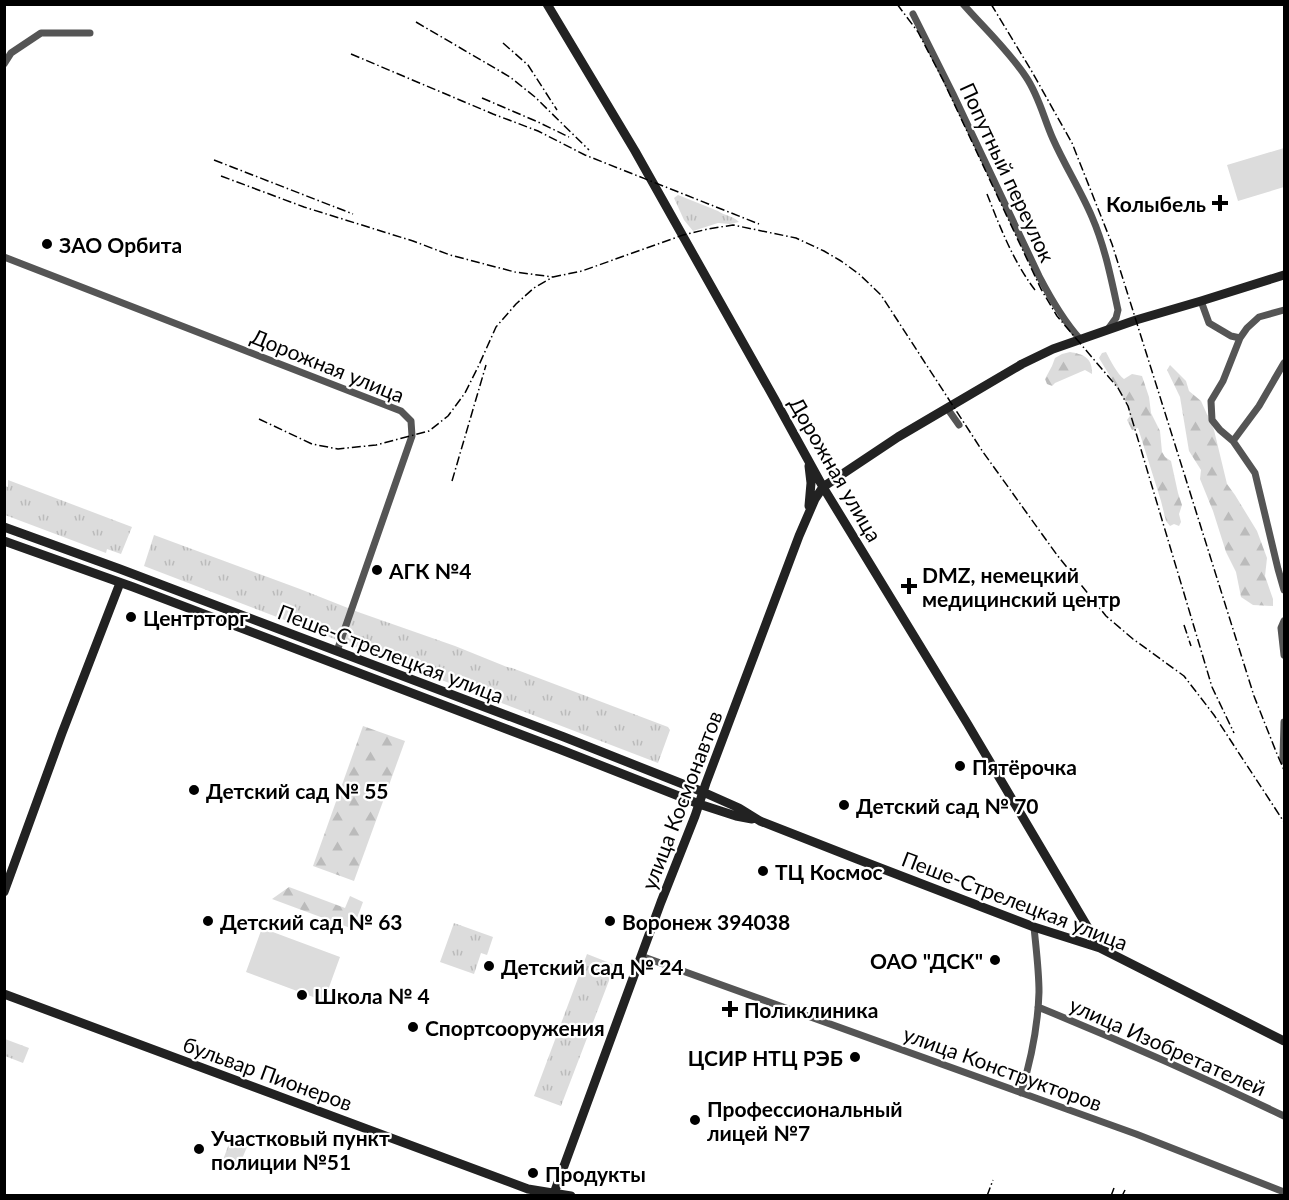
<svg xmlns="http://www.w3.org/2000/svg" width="1289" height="1200" viewBox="0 0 1289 1200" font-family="Lato,sans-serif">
  <defs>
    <pattern id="grass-tufts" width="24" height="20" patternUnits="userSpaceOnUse" patternTransform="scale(1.5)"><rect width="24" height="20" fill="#dcdcdc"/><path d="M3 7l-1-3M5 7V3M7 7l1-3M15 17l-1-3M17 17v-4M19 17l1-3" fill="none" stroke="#bbb"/></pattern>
    <pattern id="forest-firs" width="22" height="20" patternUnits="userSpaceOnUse" patternTransform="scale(1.5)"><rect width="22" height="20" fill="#dcdcdc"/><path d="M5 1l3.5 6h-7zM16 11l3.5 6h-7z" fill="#bbb"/></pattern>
  </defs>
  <rect width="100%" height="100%" fill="#fff"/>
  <!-- grass -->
  <path fill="url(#grass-tufts)" d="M678,195l40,16c6,5 14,4 21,11l-9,2 -12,-1 -25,8 -9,-11 -10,-22z
    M8,480l124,47 -11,27 -14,-5 -1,4 -101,-38v-29l3,1z
    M154,535l146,54 58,23 97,34 52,21 5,1 156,59 2,3 -12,33 -514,-197z
    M454,923l39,14 -6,18 -6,-2 -7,21 -34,-12z
    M587,954l28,11 -54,141 -27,-10z
    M5,1039l24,9 -6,15 -18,-7z
    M230,1141l17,6 -8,19 -16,-6z"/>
  <!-- forest -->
  <path fill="url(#forest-firs)" d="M1070,352c13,2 23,6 22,22l-7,-4 -30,13 -3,3 -5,-2 -2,-5 7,-13 3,-8 7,-4z
    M1106,352c4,8 12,23 18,27l8,-5 10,2 7,21 2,16 9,18 2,21 3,5 6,4 7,32 4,12 -3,9 2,8 -2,4 -5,-2 -4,2 -4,-5 -5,-20 -23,-73 -6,2 -5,-10 3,-4 -2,-10 -29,-48 3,-5z
    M1170,365l16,16 3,10 12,10 13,29 13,54 8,11 22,36 10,27 -2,18 8,23v7l-20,-1 -12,-8 -5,-25 -10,-20 -13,-41 -13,-32 1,-9 -12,-19 -9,-54 -13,-27z
    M363,726l42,15 -51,140 -41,-15z
    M289,887l56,21 5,-12 13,6 -10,27 -81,-30z"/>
  <!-- garden -->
  <path fill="#dcdcdc" d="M1284,148v39l-46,14 -11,-36z
    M262,928l78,29 -16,44 -78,-29z"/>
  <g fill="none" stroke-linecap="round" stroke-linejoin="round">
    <!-- street -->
    <path stroke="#555" stroke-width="7" d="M963,4c21,24 45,46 63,73 13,19 18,42 27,62 12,27 28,52 39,78 13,30 19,61 26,93l-2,8 -8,11
      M913,14l40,80 86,182c12,23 24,44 41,63
      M4,64l7,-11 30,-20h49
      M4,257l397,154 10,10 1,15 -75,215
      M1201,301l8,22 22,13 9,2
      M1284,310l-25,7 -12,11 -7,10 -17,43 -12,20 1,19 8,10 13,11 22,32 23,96 6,21
      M947,408l12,17
      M1233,441l26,-35 25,-43
      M1284,621l-3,7 3,27
      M1284,722l-1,35 1,4
      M641,956l495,178 148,58
      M1038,1007c83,34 165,70 246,109
      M1021,1093c10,-33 17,-67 18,-101 0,-21 -3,-44 -5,-65"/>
    <!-- secondary -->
    <path stroke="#222" stroke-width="9" d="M547,4l88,147 139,247 49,89 144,236 133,225
      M809,506l2,-23 -2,-17
      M4,527l116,42 444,168 139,55 36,16 21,13 97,38 177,68 66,21 184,93
      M4,541l129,46 426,162 140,55 37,12 16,3
      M4,892l58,-159 58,-150
      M4,994l524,195 43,7
      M553,1196l108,-294 34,-86 11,-33 93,-247 16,-37 8,-12 75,-50 34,-20 90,-53 31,-15 83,-29 65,-19 83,-26"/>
    <!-- rail -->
    <path stroke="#000" stroke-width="1.5" stroke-dasharray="9 3 1.5 3" stroke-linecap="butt" d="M897,4l21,28 25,48 98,209 16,27 61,72 10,18 84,281 22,46
      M991,4l40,66 41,73 40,101 142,452 23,58 7,16
      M416,22l94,55 25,20 54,53
      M503,43l25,22 29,45
      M351,54l142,60 45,17 47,24 174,69
      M482,98l56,24 31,15
      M214,160l139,54
      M221,176l83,31 109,34 37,14 65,17 38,5
      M987,194c13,33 26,67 48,96
      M259,419l53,25 26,5 38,-4 53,-14 19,-15 17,-23 14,-28 17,-38 20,-23 18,-16 19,-11 29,-6 101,-36 25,-6 25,-4 63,13 28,13 17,10 18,13 22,21 102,157 74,103 49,61 27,23 51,37 30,39 70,107
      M452,481l34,-116
      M1184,625l7,21
      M987,1196l6,-16
      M1111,1196l3,-8
      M1122,1196l3,-6"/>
  </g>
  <!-- markers -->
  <g fill="#000" stroke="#fff" stroke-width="2">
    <path d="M1217 194h6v6h6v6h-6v6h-6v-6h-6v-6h6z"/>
    <circle cx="47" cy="244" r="6"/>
    <circle cx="377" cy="570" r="6"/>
    <path d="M906 577h6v6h6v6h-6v6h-6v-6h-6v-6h6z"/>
    <circle cx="131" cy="617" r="6"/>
    <circle cx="960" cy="766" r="6"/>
    <circle cx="194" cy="790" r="6"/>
    <circle cx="844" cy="805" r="6"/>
    <circle cx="763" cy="871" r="6"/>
    <circle cx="208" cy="921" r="6"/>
    <circle cx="610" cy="921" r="6"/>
    <circle cx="995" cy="960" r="6"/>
    <circle cx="489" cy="966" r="6"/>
    <circle cx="302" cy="995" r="6"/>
    <path d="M727 1000h6v6h6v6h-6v6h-6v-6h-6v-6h6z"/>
    <circle cx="413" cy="1027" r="6"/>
    <circle cx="855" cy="1057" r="6"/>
    <circle cx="695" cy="1120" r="6"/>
    <circle cx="199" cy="1149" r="6"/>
    <circle cx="533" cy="1173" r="6"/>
  </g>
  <g text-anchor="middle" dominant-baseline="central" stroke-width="4.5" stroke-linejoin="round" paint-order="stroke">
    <!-- street labels -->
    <g font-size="21" fill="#000" stroke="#fff">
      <text transform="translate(1008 172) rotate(65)">Попутный переулок</text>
      <text transform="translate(328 365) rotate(22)">Дорожная улица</text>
      <text transform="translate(836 469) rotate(60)">Дорожная улица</text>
      <text transform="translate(391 653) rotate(21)">Пеше-Стрелецкая улица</text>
      <text transform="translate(681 800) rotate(-69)">улица Космонавтов</text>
      <text transform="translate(1015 900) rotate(21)">Пеше-Стрелецкая улица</text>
      <text transform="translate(1168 1046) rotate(24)">улица Изобретателей</text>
      <text transform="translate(1003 1068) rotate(20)">улица Конструкторов</text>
      <text transform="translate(268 1073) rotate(20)">бульвар Пионеров</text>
    </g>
    <!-- poi labels -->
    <g font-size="21" font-weight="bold" fill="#000" stroke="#fff" text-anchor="start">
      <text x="1206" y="203" text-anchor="end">Колыбель</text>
      <text x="59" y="244">ЗАО Орбита</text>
      <text x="389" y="570">АГК №4</text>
      <text x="922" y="574">DMZ, немецкий<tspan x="922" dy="24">медицинский центр</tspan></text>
      <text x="143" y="617">Центрторг</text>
      <text x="972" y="766">Пятёрочка</text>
      <text x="206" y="790">Детский сад № 55</text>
      <text x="856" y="805">Детский сад № 70</text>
      <text x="775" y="871">ТЦ Космос</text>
      <text x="220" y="921">Детский сад № 63</text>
      <text x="622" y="921">Воронеж 394038</text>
      <text x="983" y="960" text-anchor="end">ОАО "ДСК"</text>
      <text x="501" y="966">Детский сад № 24</text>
      <text x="314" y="995">Школа № 4</text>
      <text x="744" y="1009">Поликлиника</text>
      <text x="425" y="1027">Спортсооружения</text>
      <text x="843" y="1057" text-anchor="end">ЦСИР НТЦ РЭБ</text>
      <text x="707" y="1108">Профессиональный<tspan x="707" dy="24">лицей №7</tspan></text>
      <text x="211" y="1137">Участковый пункт<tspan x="211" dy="24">полиции №51</tspan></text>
      <text x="545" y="1173">Продукты</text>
    </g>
  </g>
  <!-- border -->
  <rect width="1289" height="1200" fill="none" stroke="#000000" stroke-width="12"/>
</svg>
